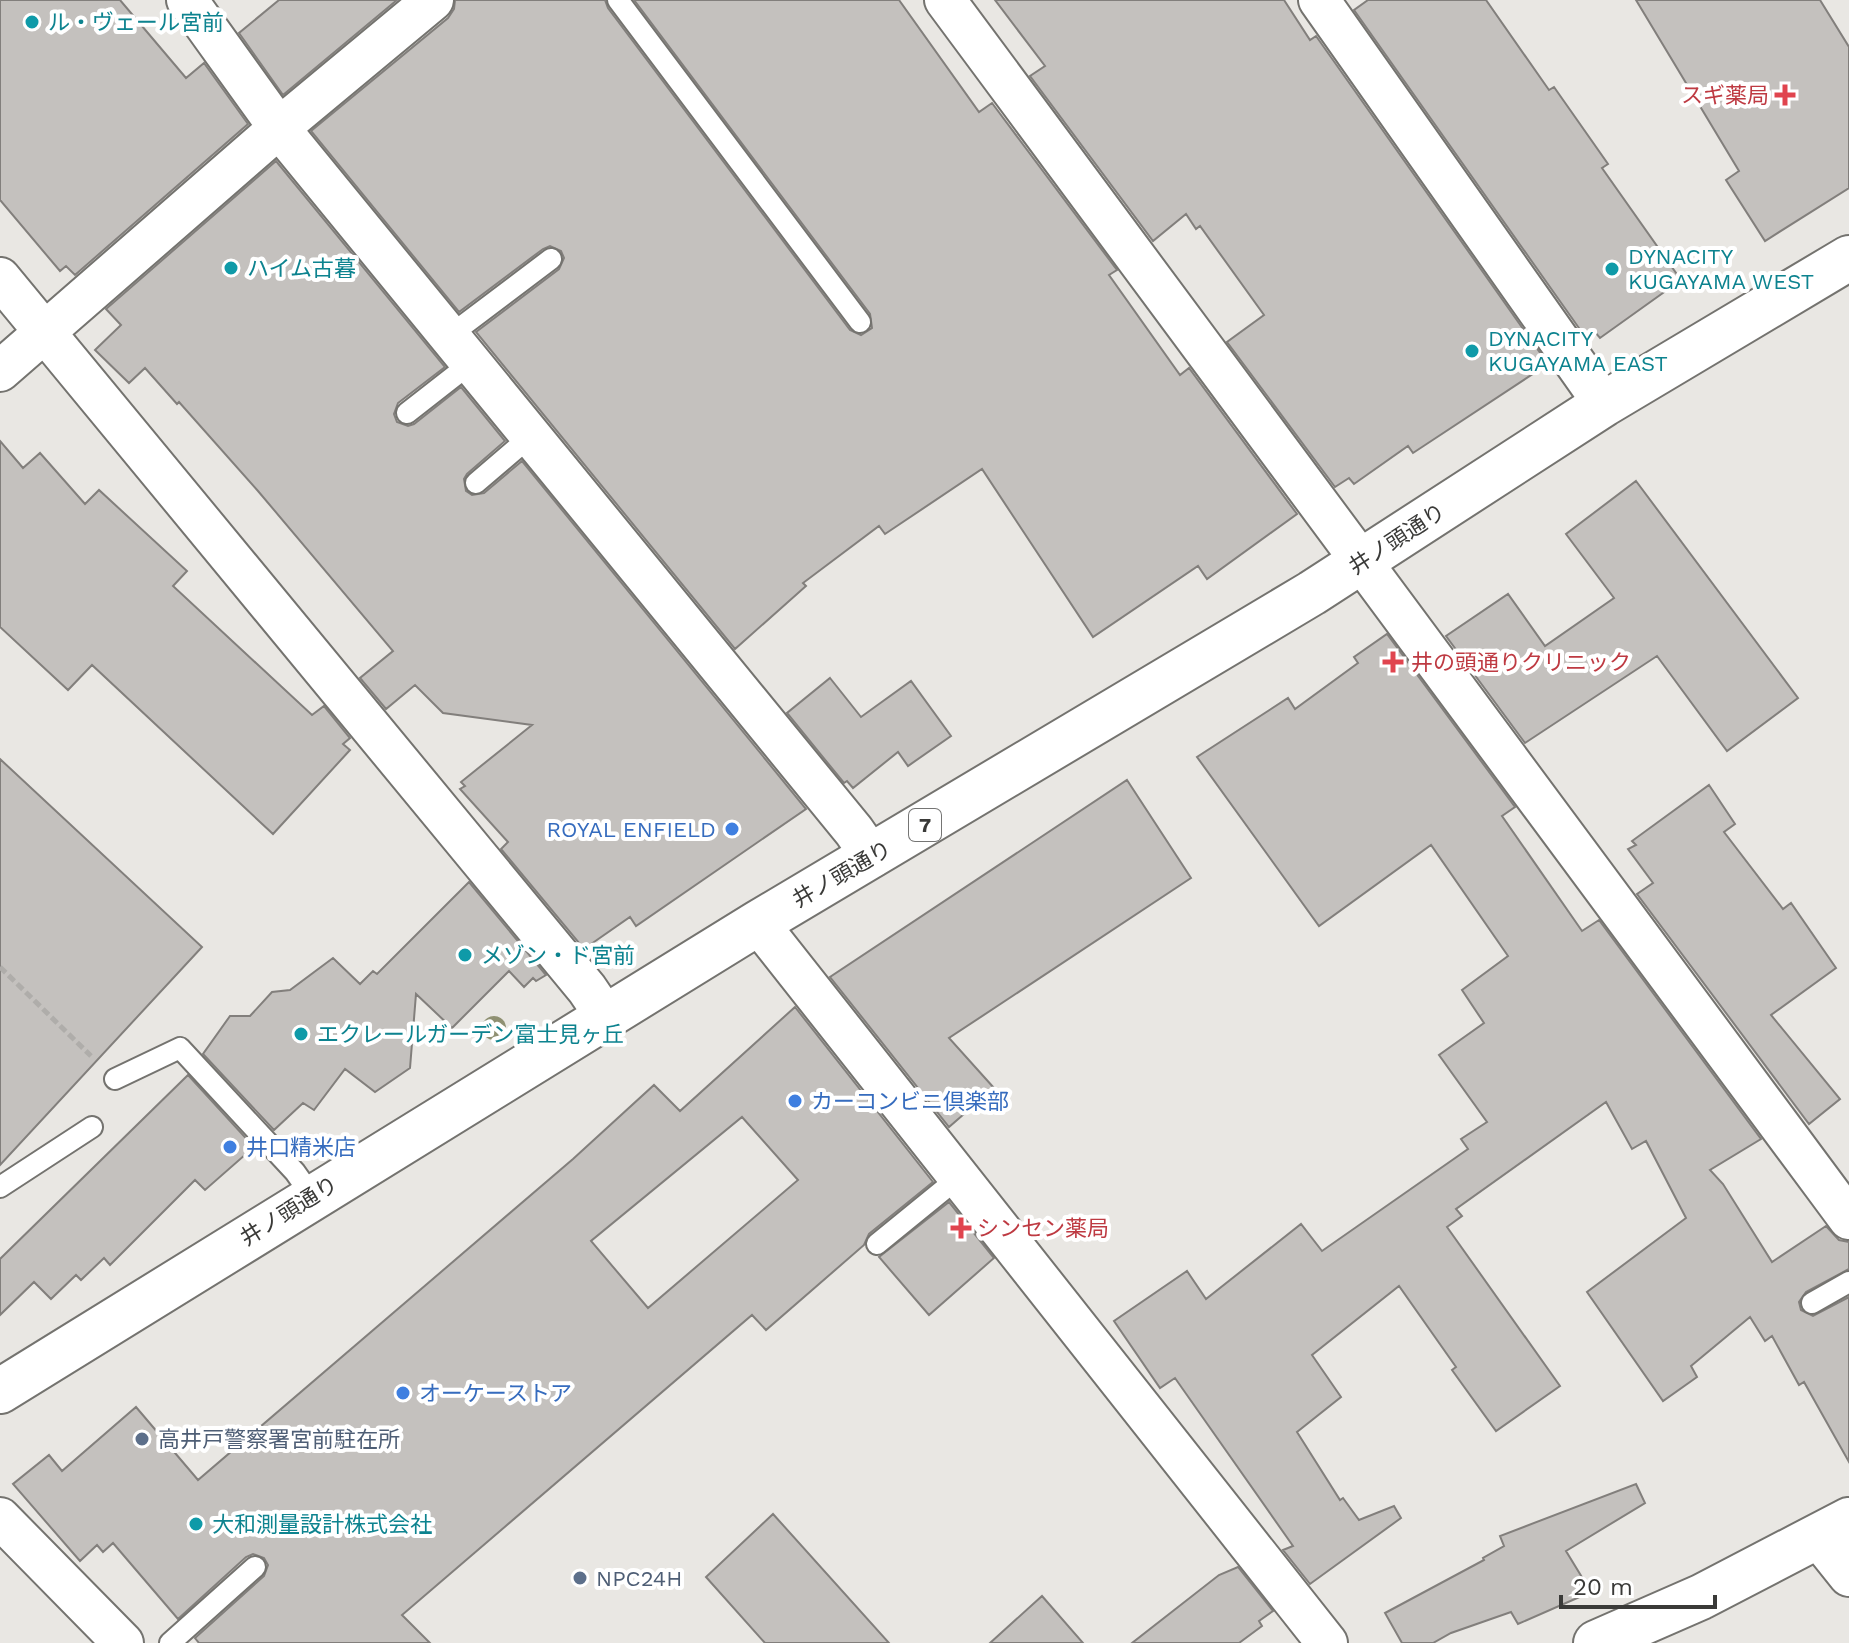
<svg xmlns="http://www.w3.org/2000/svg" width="1849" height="1643" viewBox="0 0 1849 1643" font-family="'Work Sans','Noto Sans JP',sans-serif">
  <rect width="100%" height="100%" fill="#e9e7e3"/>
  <!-- building -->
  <path fill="#c4c1be" stroke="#827f7c" stroke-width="2" fill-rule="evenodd" d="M0,0h120l66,78 18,-15 44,61 -173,151 -9,-9 -6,5 -60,-71z
    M279,0h118l-114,95 -44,-62z
    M455,0h150l3,8 242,322 11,5 11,-7 -2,-14 -236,-314h265l80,112 13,-9 125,167 -8,5 71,100 9,-7 108,146 -90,65 -9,-13 -105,71 -111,-168 -97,65 -6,-8 -76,57 3,3 -71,63 -259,-317 83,-63 5,-11 -3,-7 -11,-5 -7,3 -84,63 -148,-181 137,-113 6,-9z
    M995,0h289l26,40 6,-4 232,328 -135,89 -5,-7 -54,38 -5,-6 -14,9 -108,-145 37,-27 -64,-89 -4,3 -10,-15 -33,27 -123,-165 15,-10z
    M1368,0h118l63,90 5,-3 54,77 -6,4 79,112 -81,58 -5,-6 -9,6 -232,-328z
    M1636,0h184l29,47v141l-84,53 -39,-61 13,-9z
    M276,161l169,206 -47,36 -4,11 3,8 11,4 6,-2 47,-37 44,54 -38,33 -3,5 2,12 6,4 12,-2 38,-32 284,348 -170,117 -6,-9 -46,32 -83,-100 7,-7 -48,-53 5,-3 -4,-4 71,-57 -89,-12 -28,-28 -29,24 -26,-31 33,-27 -135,-160 -79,-89 -2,2 -32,-36 -16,15 -34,-33 26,-25 -15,-16z
    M0,441l23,27 17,-15 45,51 14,-14 88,81 -14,15 139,129 12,-9 26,32 -7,6 7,6 -77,84 -181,-169 -24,25 -68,-63z
    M1636,481l162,217 -71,53 -70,-95 -132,87 -79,-107 62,-42 37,52 69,-48 -48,-64z
    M1387,634l128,173 -13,9 80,115 17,-11 162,219 -51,31 13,14 49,78 54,-36 13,14 10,2v27l-43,23 -7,10 2,8 12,6 36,-19v165l-45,-80 -5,3 -27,-49 -7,5 -15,-24 -59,49 6,11 -34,24 -76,-109 99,-74 -40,-77 -14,8 -26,-47 -150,107 6,7 -15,11 113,159 -64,45 -44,-61 4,-3 -57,-81 -87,69 29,42 -44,35 43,68 3,-2 16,22 35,-14 7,12 -91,66 -27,-34 10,-4 -118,-168 -15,10 -46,-67 73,-50 19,28 95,-75 21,27 146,-102 -7,-10 26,-17 -48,-67 45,-32 -22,-33 46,-34 -77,-111 -112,81 -122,-169 91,-59 7,11 63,-46 -4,-6z
    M830,678l31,39 50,-36 40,55 -43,30 -10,-14 -45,36 -6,-7 -3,2 -57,-70z
    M0,759l202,188 -202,218z
    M1127,780l64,98 -242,160 45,50 -45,39 -119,-150z
    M1709,785l26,39 -11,8 59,77 8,-6 45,65 -65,47 69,84 -31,25 -172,-230 16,-11 -25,-34 8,-4 -4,-4z
    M469,882l77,93 -10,6 -3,-3 -9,9 -15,-16 -57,57 -36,-34 -6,74 -35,24 -30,-23 -31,41 -11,-7 -29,27 -71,-76 27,-38h20l22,-24 18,-2 43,-32 27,26 13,-13 4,3z
    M795,1007l138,175 -64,52 -5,11 -98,85 -14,-15 -350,300 28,28h-231l-4,-5 69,-62 4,-11 -4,-7 -11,-4 -7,3 -68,62 -65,-76 -10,9 -6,-7 -17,16 -67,-77 36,-29 13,16 74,-64 62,73 375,-321 81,-74 26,26zM742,1117l56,63 -150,128 -57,-67z
    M188,1075l66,72 -49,43 -10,-10 -85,85 -6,-7 -23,22 -5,-5 -25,24 -17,-17 -34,33v-56z
    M949,1202l45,56 -65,57 -50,-58z
    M1636,1484l9,19 -79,48 25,41 -73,32 -7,-12 -60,21 -18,10h-31l-17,-30 99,-53 -1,-2 21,-12 -4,-10z
    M773,1514l116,129h-124l-59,-66z
    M1238,1567l35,44 -14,10 3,5 -23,17h-107l87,-68z
    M1042,1596l41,47h-93z"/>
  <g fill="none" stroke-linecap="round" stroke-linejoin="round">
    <!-- lane casing -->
    <g stroke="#74736f" stroke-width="24">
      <path id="lane" d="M618,0l242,322
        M449,336l102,-77
        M407,413l64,-50
        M476,483l55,-47
        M115,1079l65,-31 115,124 17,24
        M0,1187l92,-60
        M877,1244l81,-66
        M1812,1303l37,-21
        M170,1643l85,-76"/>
    </g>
    <!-- street casing -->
    <g stroke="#74736f" stroke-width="44">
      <path id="street" d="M187,0l92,128 575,703 18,26
        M945,0l904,1219
        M1319,0l285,404
        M0,278l587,711 19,28
        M0,371l279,-243 154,-128
        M758,923l569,720
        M0,1518l123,125
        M1817,1536l32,40"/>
    </g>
    <!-- primary casing -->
    <g stroke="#74736f" stroke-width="48">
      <path id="primary" d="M0,1391l758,-468 554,-330 292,-189 245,-146
        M1596,1643l105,-46 148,-77"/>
    </g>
    <!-- path -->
    <path stroke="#afadaa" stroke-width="5" stroke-dasharray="8 4" stroke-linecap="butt" d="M0,967l91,89"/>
    <!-- lane -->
    <use href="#lane" stroke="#fff" stroke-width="20"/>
    <!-- street -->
    <use href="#street" stroke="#fff" stroke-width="40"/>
    <!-- primary -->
    <use href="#primary" stroke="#fff" stroke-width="44"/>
  </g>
  <!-- trees -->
  <circle fill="#8f9072" cx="494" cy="1028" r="12"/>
  <!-- markers -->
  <g fill="#0f9aa8" stroke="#fff" stroke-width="3">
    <circle cx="32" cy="22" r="8"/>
    <circle cx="231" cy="268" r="8"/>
    <circle cx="1612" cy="269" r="8"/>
    <circle cx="1472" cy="351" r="8"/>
    <circle cx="465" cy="955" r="8"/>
    <circle cx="301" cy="1034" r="8"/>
    <circle cx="196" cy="1524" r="8"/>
  </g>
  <g fill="#e0444e" stroke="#fff" stroke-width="3">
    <path d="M1781 83h8v8h8v8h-8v8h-8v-8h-8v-8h8z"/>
    <path d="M1389 650h8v8h8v8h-8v8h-8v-8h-8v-8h8z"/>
    <path d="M957 1216h8v8h8v8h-8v8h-8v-8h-8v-8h8z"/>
  </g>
  <g fill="#3f7fe0" stroke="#fff" stroke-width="3">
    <circle cx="732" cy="829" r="8"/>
    <circle cx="795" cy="1101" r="8"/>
    <circle cx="230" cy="1147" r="8"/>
    <circle cx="403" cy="1393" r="8"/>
  </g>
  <g fill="#5c6f8a" stroke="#fff" stroke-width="3">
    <circle cx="142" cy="1439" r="8"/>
    <circle cx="580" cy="1578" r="8"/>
  </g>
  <g text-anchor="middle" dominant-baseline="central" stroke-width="8" stroke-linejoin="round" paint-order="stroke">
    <!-- shield labels -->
    <rect fill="#fff" stroke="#757574" stroke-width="2" x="909" y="809" width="32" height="32" rx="6"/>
    <g font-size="20" font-weight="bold" fill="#3a3a38">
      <text x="925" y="825">7</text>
    </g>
    <!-- culture labels -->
    <g font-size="22" fill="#0d838f" stroke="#fff" text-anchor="start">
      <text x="48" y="22">ル・ヴェール宮前</text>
      <text x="1628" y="256">DYNACITY<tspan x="1628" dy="25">KUGAYAMA WEST</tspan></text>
      <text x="247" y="268">ハイム古暮</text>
      <text x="1488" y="338">DYNACITY<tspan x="1488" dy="25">KUGAYAMA EAST</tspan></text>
      <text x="481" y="955">メゾン・ド宮前</text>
      <text x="317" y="1034">エクレールガーデン富士見ヶ丘</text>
      <text x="212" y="1524">大和測量設計株式会社</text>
    </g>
    <!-- health labels -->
    <g font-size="22" fill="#be3a42" stroke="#fff" text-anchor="start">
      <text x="1769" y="95" text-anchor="end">スギ薬局</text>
      <text x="1411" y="662">井の頭通りクリニック</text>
      <text x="977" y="1228">シンセン薬局</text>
    </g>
    <!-- street labels -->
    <g font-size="22" fill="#3a3a38" stroke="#fff">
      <text transform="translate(1397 539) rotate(-33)">井ノ頭通り</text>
      <text transform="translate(842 874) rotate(-30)">井ノ頭通り</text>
      <text transform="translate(289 1211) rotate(-32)">井ノ頭通り</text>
    </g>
    <!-- shop labels -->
    <g font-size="22" fill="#366cbe" stroke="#fff" text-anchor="start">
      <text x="716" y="829" text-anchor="end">ROYAL ENFIELD</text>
      <text x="811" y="1101">カーコンビニ倶楽部</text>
      <text x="246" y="1147">井口精米店</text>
      <text x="419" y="1393">オーケーストア</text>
    </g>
    <!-- service labels -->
    <g font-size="22" fill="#4e5e75" stroke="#fff" text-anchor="start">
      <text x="158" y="1439">高井戸警察署宮前駐在所</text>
      <text x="596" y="1578">NPC24H</text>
    </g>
  </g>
  <!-- scale -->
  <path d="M1561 1595v12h154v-12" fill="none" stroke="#3a3a38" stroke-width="4"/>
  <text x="1573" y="1595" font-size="24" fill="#3a3a38" stroke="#ffffff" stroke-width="6" paint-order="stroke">20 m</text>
</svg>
